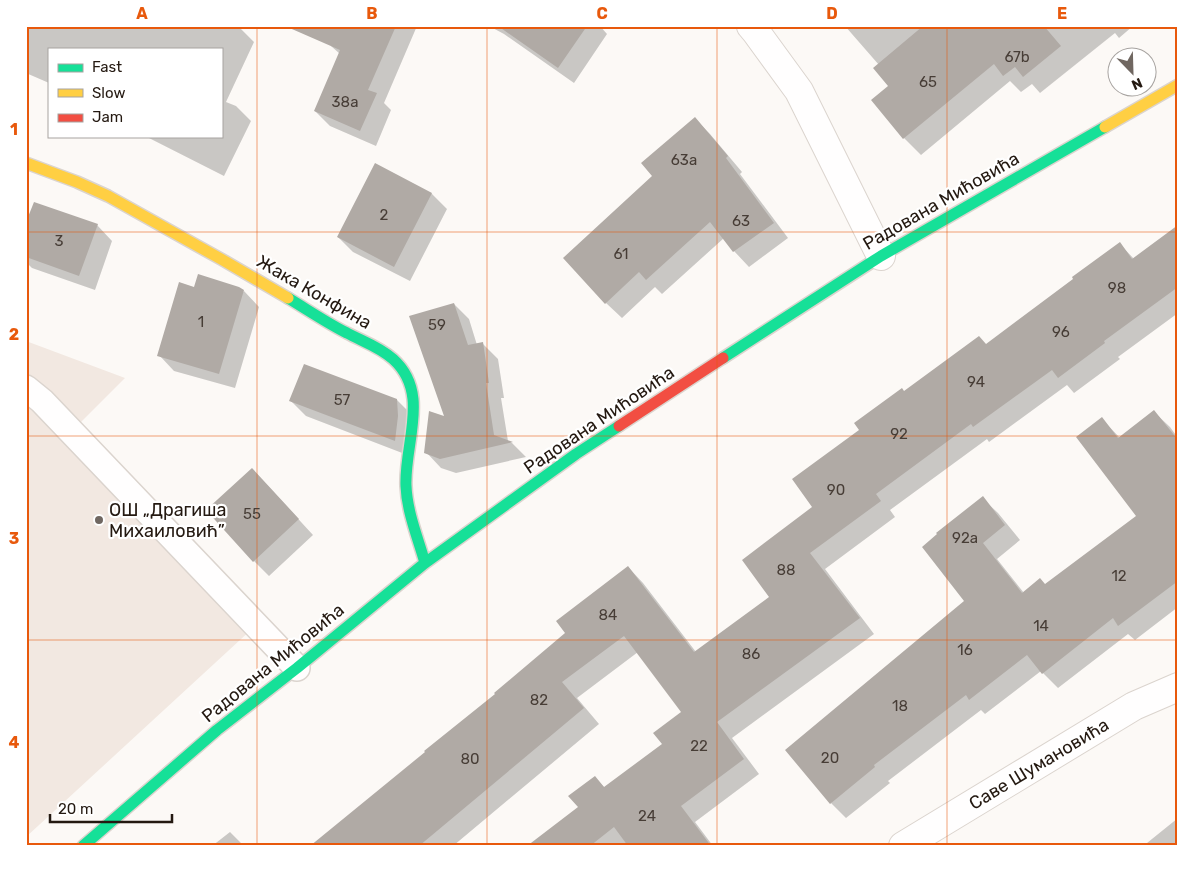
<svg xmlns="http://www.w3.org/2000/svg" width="1204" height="872" viewBox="0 0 1204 872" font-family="Rubik,sans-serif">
  <rect width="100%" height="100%" fill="#fcf9f6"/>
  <!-- built -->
  <path fill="#f2e8e1" d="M26,341l99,37 -45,45 184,195 -238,219z"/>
  <!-- shadow -->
  <path fill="#0003" d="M26,26l213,1 15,15 -28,60 10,4 15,15 -27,55 -79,-40h76v-87h-172v34l-23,-10z
    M340,26h77l-33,77 7,7 -15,36 -46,-20 -15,-15 25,-57 -9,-8z
    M489,26h111l7,8 -33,49 -70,-49z
    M845,26h288l-14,12 -4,-5 -75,60 -8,-9 -11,8 -11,-11 -89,74 -17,-17 -31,-38 17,-13 -11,-22z
    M695,119l15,15 32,38 -2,2 48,64 -39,29 -15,-16 -10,-13 -62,56 -7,-7 -33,31 -16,-15 48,-126z
    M375,165l57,29 15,15 -37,72 -57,-29 -15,-15z
    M97,225l15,16 -17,49 -63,-22 -6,-6v-36z
    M1178,227v86l-60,44 2,2 -46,34 -7,-8 -78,57 -2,-3 -97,71 5,7 -70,52 49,65 -142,104 27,36 -64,48 18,24h-184l50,-39 16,-29 10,10 59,-44 19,-32 -45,-60 -61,46 22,26 -146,122h-138l182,-152 70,-61 61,-66 15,16 53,69 75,-55 43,-90 47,-77 43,-38 83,-47 133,-101 14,15z
    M244,291l15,16 -24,81 -61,-17 -15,-16z
    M454,304l15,15 8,26 6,-1 15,15 6,39h-3l7,43 4,2 14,14 -70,16 -15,-5 -15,-16 20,-34z
    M397,400l15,15 -2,41 -104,-40 -15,-15z
    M1154,412l16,15 8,11v169l-43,33 -7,-6 -70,54 -17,-17 -56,43 -4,-4 -93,71 2,2 -44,35 -15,-15 135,-202 16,-103 16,15 22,27 -23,19 27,34 21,-8 92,-68 -35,-98 18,19z
    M267,485l46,50 -44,41 -15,-15z
    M1178,818v28h-29l-2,-3z
    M230,832l14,14h-32z"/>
  <!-- building -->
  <path fill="#b0aaa5" d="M285,26h111l-28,64 9,3 -17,38 -46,-20 26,-61z
    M498,26h89l-29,42z
    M923,26h121l17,20 -38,31 -8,-10 -12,9 -9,-12 -91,75 -32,-39 17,-14 -15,-18z
    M695,117l33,39 -2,2 48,65 -41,29 -23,-30 -64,58 -7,-8 -34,32 -42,-46 89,-82 -11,-13z
    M375,163l57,30 -38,74 -57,-30z
    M34,202l64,22 -19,52 -53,-19v-35z
    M1178,225v62l-74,54 1,2 -47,35 -6,-8 -79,57 -2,-3 -95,70 5,7 -71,52 50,65 -143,104 27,37 -63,47 30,40h-83l-14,-19 -24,19h-63l51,-39 -10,-11 27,-20 9,11 58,-43 -9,-11 28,-21 -57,-76 -62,46 22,26 -165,138h-109l115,-94 -1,-1 71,-57 -1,-1 71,-60 -9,-12 72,-55 66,86 75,-55 -27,-37 70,-53 -20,-28 67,-49 -5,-7 48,-35 2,3 75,-55 7,8 87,-65 -1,-2 48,-35 12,17z
    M198,274l41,13 5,3 -25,84 -62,-18 22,-74 15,5z
    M454,303l14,42 15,-3 6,41h-3l8,52 19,7 -73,17 -16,-6 5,-42 15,5 -35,-100z
    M304,364l93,35 1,17 -3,25 -106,-40z
    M1154,410l24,30v141l-60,45 -5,-8 -71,56 -15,-19 -58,45 -3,-5 -92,70 1,2 -45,37 -45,-54 179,-149 -42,-54 15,-13 -1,-1 47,-37 22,29 -22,18 39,50 18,-15 5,6 91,-68 -60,-79 26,-20 16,21z
    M252,468l47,51 -46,43 -47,-52z"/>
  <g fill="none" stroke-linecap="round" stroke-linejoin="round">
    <!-- lane casing -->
    <g stroke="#dbd4ce" stroke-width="28">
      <path id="lane" d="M26,388l16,13 255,267"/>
    </g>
    <!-- street casing -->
    <g stroke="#dbd4ce" stroke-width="30">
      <path id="street" d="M751,26l5,6 43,59 82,165
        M903,846l231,-140 44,-19"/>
    </g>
    <!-- fast casing -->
    <g stroke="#dbd4ce" stroke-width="14">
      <path id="fast" d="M288,298c20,12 39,25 59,35 15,8 33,14 46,26 38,34 11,84 13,127 1,26 12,52 19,77
        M723,358l158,-102 224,-129
        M83,846l134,-116 80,-62 128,-105 151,-109 43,-28"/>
    </g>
    <!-- slow casing -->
    <g stroke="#dbd4ce" stroke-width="14">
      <path id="slow" d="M1105,127l73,-42
        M26,163l51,19 31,14 113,63 67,39"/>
    </g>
    <!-- jam casing -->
    <g stroke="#dbd4ce" stroke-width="14">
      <path id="jam" d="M619,426l104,-68"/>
    </g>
    <!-- lane -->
    <use href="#lane" stroke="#fffefe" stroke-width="25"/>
    <!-- street -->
    <use href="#street" stroke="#fffefe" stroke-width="28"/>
    <!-- fast -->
    <use href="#fast" stroke="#16e098" stroke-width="11"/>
    <!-- slow -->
    <use href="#slow" stroke="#ffcf43" stroke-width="11"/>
    <!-- jam -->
    <use href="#jam" stroke="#f24e42" stroke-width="11"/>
  </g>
  <!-- grid -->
  <path fill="none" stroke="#e8590c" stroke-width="1" stroke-opacity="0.55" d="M257,26v820M487,26v820M717,26v820M947,26v820M26,232h1152M26,436h1152M26,640h1152"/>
  <!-- markers -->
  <circle fill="#706761" stroke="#fff" stroke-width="2" cx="99" cy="520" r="5"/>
  <g text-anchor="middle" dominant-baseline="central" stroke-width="4.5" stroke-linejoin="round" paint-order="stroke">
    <!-- number labels -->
    <g font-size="15" fill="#473d36">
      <text x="1017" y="57">67b</text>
      <text x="928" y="82">65</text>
      <text x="345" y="102">38a</text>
      <text x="684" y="160">63a</text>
      <text x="384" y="215">2</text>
      <text x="741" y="221">63</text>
      <text x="59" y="241">3</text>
      <text x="621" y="254">61</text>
      <text x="1117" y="288">98</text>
      <text x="201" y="322">1</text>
      <text x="437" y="325">59</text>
      <text x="1061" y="332">96</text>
      <text x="976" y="382">94</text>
      <text x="342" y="400">57</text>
      <text x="899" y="434">92</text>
      <text x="836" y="490">90</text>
      <text x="252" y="514">55</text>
      <text x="965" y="538">92a</text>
      <text x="786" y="570">88</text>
      <text x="1119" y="576">12</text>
      <text x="608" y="615">84</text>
      <text x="1041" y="626">14</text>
      <text x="965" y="650">16</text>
      <text x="751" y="654">86</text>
      <text x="539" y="700">82</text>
      <text x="900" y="706">18</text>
      <text x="699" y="746">22</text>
      <text x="830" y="758">20</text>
      <text x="470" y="759">80</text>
      <text x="647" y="816">24</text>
    </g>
    <!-- street labels -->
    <g font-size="18" fill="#241911" stroke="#fff">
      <text transform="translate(941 201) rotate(-30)">Радована Мићовића</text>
      <text transform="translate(314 292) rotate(30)">Жака Конфина</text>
      <text transform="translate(599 420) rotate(-34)">Радована Мићовића</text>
      <text transform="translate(273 663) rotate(-39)">Радована Мићовића</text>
      <text transform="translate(1039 764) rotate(-31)">Саве Шумановића</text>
    </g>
    <!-- poi labels -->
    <g font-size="18" fill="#241911" stroke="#fff" text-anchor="start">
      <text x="109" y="510">ОШ „Драгиша<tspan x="109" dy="21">Михаиловић”</tspan></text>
    </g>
  </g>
  <!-- border -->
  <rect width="1204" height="872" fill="none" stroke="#ffffff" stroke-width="55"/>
  <!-- legend -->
  <rect x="48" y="48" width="175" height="90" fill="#ffffff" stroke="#a7a3a0"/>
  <rect x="58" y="64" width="25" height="8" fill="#16e098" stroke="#a7a3a0"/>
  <text x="92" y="72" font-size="15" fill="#241911">Fast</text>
  <rect x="58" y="89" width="25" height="8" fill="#ffcf43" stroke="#a7a3a0"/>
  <text x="92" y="98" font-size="15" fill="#241911">Slow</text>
  <rect x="58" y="114" width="25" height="8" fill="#f24e42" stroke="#a7a3a0"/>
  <text x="92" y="122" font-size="15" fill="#241911">Jam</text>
  <!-- north arrow -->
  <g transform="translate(1132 72) rotate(157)"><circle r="24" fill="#ffffff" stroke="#a7a3a0"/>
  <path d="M0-4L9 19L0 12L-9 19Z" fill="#706761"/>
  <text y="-8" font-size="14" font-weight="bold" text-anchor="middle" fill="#241911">N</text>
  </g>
  <!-- scale -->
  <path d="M50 814v8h122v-8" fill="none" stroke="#241911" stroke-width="2.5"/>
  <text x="58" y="814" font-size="15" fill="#241911" stroke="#ffffff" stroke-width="4" paint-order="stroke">20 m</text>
  <rect x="28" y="28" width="1148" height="816" fill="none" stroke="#e8590c" stroke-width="2"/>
  <g font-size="16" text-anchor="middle" font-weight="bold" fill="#e8590c">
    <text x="142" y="19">A</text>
    <text x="372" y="19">B</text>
    <text x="602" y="19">C</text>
    <text x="832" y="19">D</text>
    <text x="1062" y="19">E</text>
    <text x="14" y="135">1</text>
    <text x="14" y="340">2</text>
    <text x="14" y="544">3</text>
    <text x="14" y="748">4</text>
  </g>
</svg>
